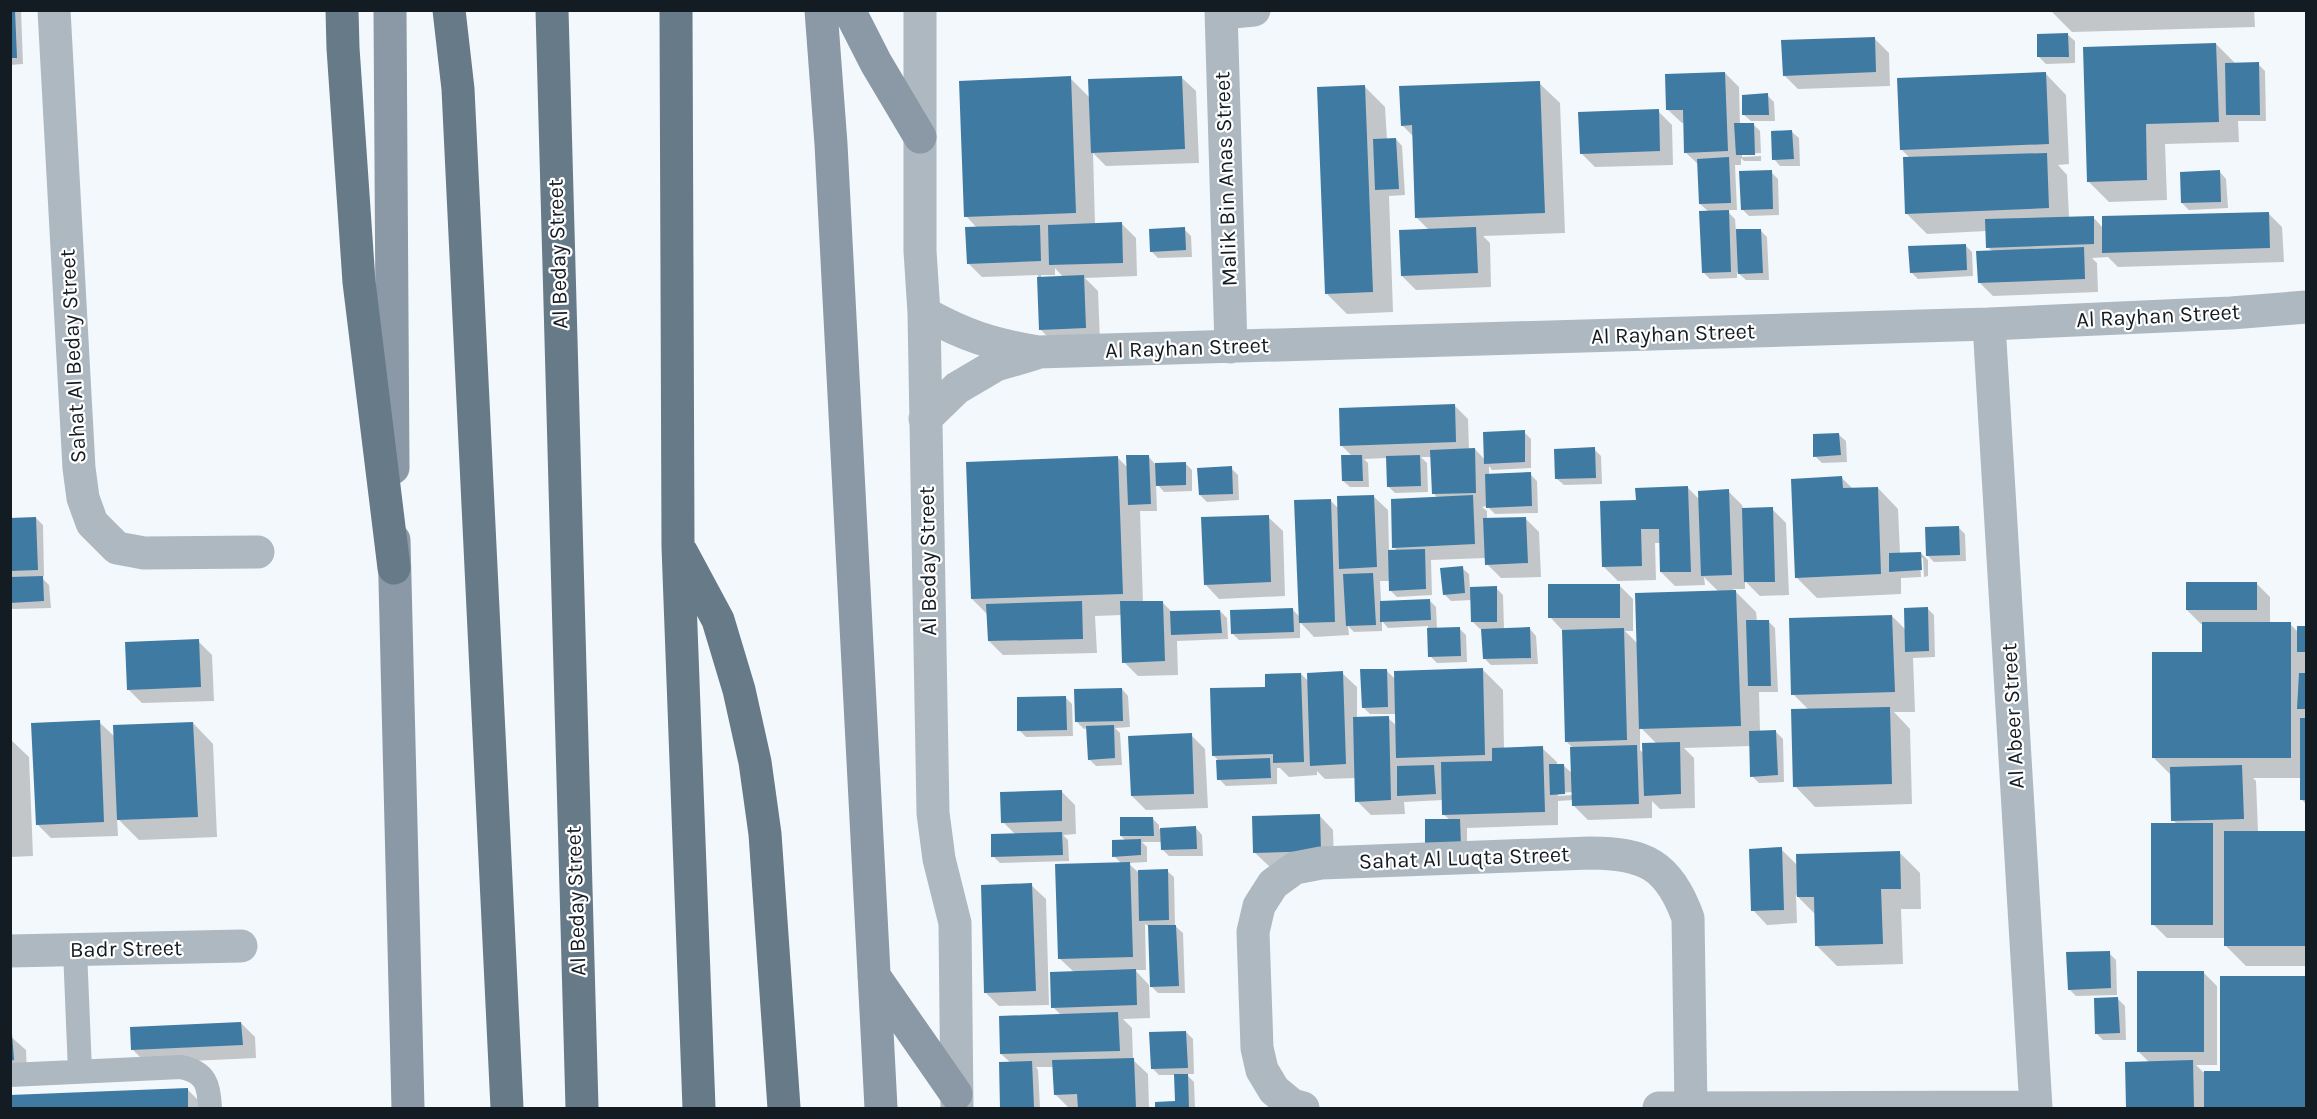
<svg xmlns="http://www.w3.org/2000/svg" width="2317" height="1119" viewBox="0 0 2317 1119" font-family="Karla,sans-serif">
  <rect width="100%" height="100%" fill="#f3f8fc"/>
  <!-- shadow -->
  <path fill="#0003" fill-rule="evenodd" d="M10,10h11l2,54 -13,1z
    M2050,10h204l1,17 -183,5z
    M2068,35l7,6v22l-29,1 -7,-7z
    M1875,39l14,14 1,33 -92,3 -14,-14z
    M2216,44l20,20h22l7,7 1,50h-28l1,21 -74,2 2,56 -58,2 -21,-21z
    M1725,73l14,14 1,38 13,-1 7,7 1,22 -19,1v3l19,-1v5h-17l-3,-3v7h-6l2,45h-11l9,9 1,12 24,-1 7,7 2,43h-23l-9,-8v6l-27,1 -7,-7 6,-60 -9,-8 -1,-39 -14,-13 -1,-29h-2l-15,-14z
    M2046,74l20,21 3,69 -11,1 9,10 2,43 24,-1 10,11 165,-15 14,14 2,35 -166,5 -10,-10 -16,1 5,5 1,29 -105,4 -14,-14 14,-30 -5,-5 -1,-16 -60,3 -21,-21 5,-54 -10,-10z
    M1181,77l15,14 3,72 -93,3 -13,-13 2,72 27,-1 14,14 1,38 -52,2 13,13 2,51 -46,1 -14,-14 -2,-54 -56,2 -14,-14 9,-35 -11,-12 104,-138 20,20zM1055,268l9,10h-23v-3h14z
    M1539,83l21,20 5,130 -82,3 7,7 1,44 -75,3 -14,-14 27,-46 -13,-13 -2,-80 -12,-12z
    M1365,87l20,20 2,33 9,-1 6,7 3,49 -16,1 4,116 -46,2 -21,-21z
    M1767,95l7,7 1,19h-24l-7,-6z
    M1658,111l14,14 1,40 -78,2 -14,-14z
    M1792,132l7,6 1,28h-20l-6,-7z
    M1771,172l7,7 1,36 -30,1 -7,-7z
    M2220,172l6,7 2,29 -39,2 -7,-7z
    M1184,229l7,7 1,21 -34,1 -7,-7z
    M1965,245l7,7 1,24 -55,3 -7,-7z
    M1454,405l14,14 1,31 6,-1 10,11 39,-28 7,7v29l-39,2 -3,-4v9l41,-1 7,7 1,32 -43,1 -8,-8 -5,1 5,4v8l38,-1 14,14 2,45 -40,1 -14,-14 -1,-6 -55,2 1,35 -35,2 -7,-7v-9h-10l1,21 48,-2 7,7 1,22 22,-1 7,7 1,27 -30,1 -7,-7 -2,-30 -40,2 -6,-7v10l-28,1 -6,-6 1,9 -35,2 -14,-15v16l-61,2 -7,-7 61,-23 7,7 30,-117 9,9 34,-13 15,14 1,42h9l-4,-5 44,-49 -5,-5 -1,-36h-11l6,6 1,29 -33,1 -7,-7 -1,-28 -23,1 4,4 1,24h-19l-7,-6 10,-24 -12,-12z
    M1839,435l7,6 1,21 -25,1 -7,-7z
    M1594,449l7,7 1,28 -38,1 -7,-6z
    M1148,456l7,8 30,-1 7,7v21l-28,1 -8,-9 1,28h-17l3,92 19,-1 10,10 48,-1 7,7 1,21 -51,2 1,34 -40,1 -14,-14 -2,-47 -27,1 2,37 -94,2 -14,-14 -1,-26 -16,-16 146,-141 10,10z
    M1231,468l7,7 1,25 -32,2 -7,-7z
    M1842,478l11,11 25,-1 20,21 2,45 21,-1 7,7v16l-4,1 -1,-19h-3l1,19 -20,1v16l-84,4 -21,-21z
    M1688,488l12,12 28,-9 14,14 1,4h29l14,14 3,72 -29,1 -15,-15v8h-12l23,23 1,10 11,-1 7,7 3,64h-19l1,40h16l7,7 1,43 -25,1 -7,-7 -1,-30 -67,2 10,10 1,50 -35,1 -8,-8v17l-64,2 -14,-14 -1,-6 -15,1v24l-91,3v24l-33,1 16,-33 -7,-6v-14l-39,2 1,12 -34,1 -14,-14 -1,-23 -31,1 -8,-8v4l-28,2 -9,-9h-3v16l-51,2 -7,-7 -2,-20 -3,-3 53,-68 34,-14 8,8 33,-9 15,14v31h31l9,8 -1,-12h-26l-7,-7 23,-37 9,9 87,-10 21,21 1,59 38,-1 15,14v4l6,-1 10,9 -1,-27 -6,-6 -3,-110 -13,-14 69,-32 14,14v32h-8l13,13 81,-52 -15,-15 1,8 -30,1 -14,-14 -1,-29h-5l1,37 -38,1 -14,-14 33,-66zM1640,727l17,17 -13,10 -4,-4zM1573,792v3l-15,1v-3z
    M1268,517l15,14 2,65 -66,3 -14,-15z
    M36,518l7,7 1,51 -3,1 8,8 2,23 -38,1 -3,-2v-28h4l-4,-4v-56z
    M1959,528l6,6 1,27 -32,1 -7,-7z
    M1462,568l7,6 1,15 26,-1 7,7 1,34h26l6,7 2,28 -47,1 -7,-7 -1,-29h-3l-7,-7 -1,-22 -21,1 -6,-6z
    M2256,583l14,14v27h20l8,8v-5h8v177l-4,-4v-22h-49l3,3 2,51h48v134h-60l-21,-21v-7h-58l-14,-14 25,-99 -5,-5 -2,-45 -17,-17 50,-104v-30h-3l-14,-14z
    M1927,608l7,7 1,42 -22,1 2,54h-21l16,17 2,75 -97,3 -20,-21 14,-76 -16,-16 99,-78 14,14z
    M198,641l14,14 2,46 -72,2 -14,-14z
    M1122,689l6,7 2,31 -15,1 5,5 2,32 -26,1 -7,-7 -1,-31 -4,1 -7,-7z
    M1065,697l7,7 1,32 -47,1 -7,-7z
    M99,722l16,15 78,-14 20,21 4,93 -78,3 -22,-22 1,18 -67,2 -14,-14z
    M1191,735l14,14 3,59 -62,2 -14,-14z
    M10,739l19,18 4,99 -23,1z
    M1061,791l14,14 1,29 -13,1 5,5 1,21 -69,2 -7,-7 22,-22 -12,-12z
    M1319,815l14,15 1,34 -65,2 -15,-14z
    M1152,818l7,7v4l37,-1 6,7 1,21h-34l-7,-7v-7h-20l5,5v15l-19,1 10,9 29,-1 7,6 1,49 8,7 2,60h-27l-7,-7 -1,-59 -5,-3 1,46h-11l14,15 1,33 -27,1 9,9 1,32 15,14 1,34h-80l-14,-14 -1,-27h-18l2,3 2,38h-38l-2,-45h11l-10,-9 60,-39 -8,-8 21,-35 -15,-14 62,-95 -7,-7 12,-15 -5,-5z
    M1781,849l16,16 102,-13 21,21 1,36h-20l2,55 -66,2 -20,-20 -1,-31 -20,-20 1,28 -30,2 -14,-15z
    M1031,885l15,14 3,106 -50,1 -14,-14z
    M2109,953l7,7 1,35 -41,1 -7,-7z
    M2203,972l14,14v79h-21l7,7h18v-94h85v130h-179l-1,-45h24l-12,-12z
    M2118,999l7,7 1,34h-23l-7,-7z
    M241,1023l14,14 1,21 -110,5 -14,-14z
    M1186,1032l7,7 1,35h-8l8,8 1,26h-38l-1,-5h20l-1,-28h-16l-7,-7z
    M10,1036l16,14 1,24 -17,1z
    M187,1089l19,19h-196v-11z"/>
  <!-- building -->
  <path fill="#3f7aa3" d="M10,10h5l2,48h-7z
    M2068,33l1,24h-32v-23z
    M1875,37l1,35 -93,4 -2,-36z
    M2216,43l3,79 -73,2 1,56 -60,2 -4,-135z
    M2259,62l1,53h-34l-1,-52z
    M1725,72l3,79 -44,2 -1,-43h-17l-1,-36z
    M2046,72l3,72 -149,6 -3,-72z
    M1071,76l5,137 -112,4 -5,-136z
    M1182,76l3,73 -94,4 -3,-74z
    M1540,81l5,132 -130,5 -3,-93 -11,1 -2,-40z
    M1365,85l8,207 -48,2 -8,-207z
    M1768,93l1,22h-27v-20z
    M1659,109l1,42 -80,3 -2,-42z
    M1734,123h20l1,32h-19z
    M1792,130l2,29 -22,1 -1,-29z
    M1396,138l3,51 -24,1 -2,-51z
    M2047,153l2,55 -144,6 -2,-57z
    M1729,157l2,46 -32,1 -2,-45z
    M1772,170l1,39 -32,1 -2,-39z
    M2220,170l1,32 -40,1 -1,-31z
    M1729,210l2,62 -29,1 -3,-62z
    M2269,212l1,36 -168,5v-37z
    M2094,216v28l-108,4 -1,-29z
    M1122,222l1,41 -74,2 -1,-40z
    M1040,225l1,36 -74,3 -2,-37z
    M1185,227l1,23 -36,2 -1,-23z
    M1476,227l2,46 -77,3 -2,-46z
    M1736,229h25l2,44 -25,1z
    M1966,244l1,26 -57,3 -2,-27z
    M2084,247l1,32 -107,4 -2,-32z
    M1084,275l2,53 -47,2 -2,-53z
    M1455,404l1,38 -116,4 -1,-38z
    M1525,430v32l-41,2 -1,-32z
    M1839,433l2,22 -28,2v-23z
    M1595,447l1,31 -41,1 -1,-30z
    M1475,448l1,45 -44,1 -2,-44z
    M1126,455h23l2,49 -23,1z
    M1341,455h21l1,26h-21z
    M1420,455l1,31 -34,1 -1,-31z
    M1118,456l5,138 -152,5 -5,-137z
    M1186,462v23l-30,1 -1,-23z
    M1232,466l1,28 -34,1 -2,-27z
    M1531,472l1,34 -46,2 -1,-34z
    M1842,476l1,12 35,-1 3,87 -86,4 -4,-99z
    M1688,486l3,86h-31l-1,-43h-18l1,37 -40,1 -2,-66 36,-1 -1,-12z
    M1729,489l3,86 -31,1 -3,-85z
    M1374,495l3,72 -38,2 -2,-73z
    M1473,495l2,49 -83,4 -1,-49z
    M1331,499l4,123 -36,1 -5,-123z
    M1773,507l2,75h-31l-2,-74z
    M1269,515l2,67 -67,3 -3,-68z
    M36,517l2,53 -28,1v-53z
    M1526,517l2,46 -43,2 -2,-47z
    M1959,526l1,29 -34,1 -1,-29z
    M1425,549l1,40 -37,2 -1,-41z
    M1921,552l1,18 -33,2v-19z
    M1463,566l2,27 -22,2 -3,-27z
    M1373,573l3,52 -30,1 -3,-52z
    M43,576l1,25 -34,2v-26z
    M2186,582h71v28h-71z
    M1548,584h72v34h-72z
    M1497,586v36h-26l-1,-35z
    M1736,590l5,136 -102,3 -4,-136z
    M1430,599l1,21 -51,2v-21z
    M1082,601l1,38 -95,2 -2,-37z
    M1120,601h43l2,60 -43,2z
    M1928,607l1,44 -24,1 -1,-44z
    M1293,608l1,24 -63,2 -1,-24z
    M1220,610l2,23 -51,2 -1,-24z
    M1892,615l3,77 -104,3 -2,-77z
    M1746,620h23l2,66h-23z
    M2202,622h89v136h-139v-106h50z
    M2297,626h9v26h-9z
    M1460,627l1,29 -33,1 -1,-29z
    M1530,627l1,31 -48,1 -2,-30z
    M1624,628l3,112 -62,2 -3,-112z
    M199,639l2,48 -74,3 -2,-48z
    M1483,668l2,87 -89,3 -2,-87z
    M1360,669h27l1,38 -26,1z
    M1343,671l3,93 -36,2 -3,-93z
    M1301,673l3,89 -31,1v-9l-61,2 -2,-68 55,-1v-13z
    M2299,673h7v36h-9z
    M1122,688l1,33 -48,1 -1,-33z
    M1066,696l1,34 -50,1v-34z
    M1890,707l2,77 -99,3 -2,-78z
    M1389,716l2,84 -36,2 -2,-85z
    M2300,718h6v82h-6z
    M100,720l4,102 -68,3 -5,-102z
    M193,722l5,95 -81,3 -4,-95z
    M1114,725l1,33 -27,2 -2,-34z
    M1776,730l2,45 -28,2 -1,-46z
    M1192,733l2,61 -63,2 -3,-60z
    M1680,742l1,52 -37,2 -2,-53z
    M1637,745l2,59 -67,2 -2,-59z
    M1543,746l2,66 -103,3 -1,-53 51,-1v-13z
    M1270,758l1,20 -54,2 -1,-20z
    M1549,764h15l1,30 -15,1z
    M1434,765l2,29 -39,2v-30z
    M2242,765l2,54 -73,2 -1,-54z
    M1062,790v31l-61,2 -1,-31z
    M1320,814l1,37 -68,2 -1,-37z
    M1120,817h33l1,19h-34z
    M1425,819h35l1,27 -36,1z
    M2151,823h62v102h-62z
    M1196,826l1,23 -36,1 -1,-22z
    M2224,831h82v115h-82z
    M1062,832l1,23 -72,2v-23z
    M1141,839v16l-29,2v-17z
    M1782,847l2,63 -33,1 -2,-62z
    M1900,851l1,38h-20l2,55 -68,2 -1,-49h-17l-1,-43z
    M1130,862l3,95 -75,2 -3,-95z
    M1168,869l1,51 -30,1 -1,-51z
    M1032,883l4,108 -52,2 -3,-108z
    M1148,925h28l3,61 -29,1z
    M2110,951l1,37 -43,2 -2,-38z
    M1136,969l1,36 -86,3 -1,-36z
    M2137,971h67v81h-67z
    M2220,976h86v132h-102v-37h16z
    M2118,997l2,36 -25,1 -1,-36z
    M1118,1012l2,39 -120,3 -1,-38z
    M241,1022l2,23 -112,5 -1,-23z
    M1186,1031l2,37 -37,1 -2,-37z
    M10,1034h2l2,26 -4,1z
    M1134,1058l2,50h-58l-1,-14 -23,1 -2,-35z
    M2193,1060l1,48h-68l-1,-46z
    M1032,1061l2,46 -34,1 -1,-46z
    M1174,1074h14l1,34h-34v-6l20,-1z
    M188,1088v20h-178v-13z"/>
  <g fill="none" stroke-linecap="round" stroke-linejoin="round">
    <!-- service -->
    <path stroke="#aeb8c0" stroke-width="24" d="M75,950l5,121
      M10,1075l171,-8c25,5 28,18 29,41"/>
    <!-- minor -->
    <path stroke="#aeb8c0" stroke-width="33" d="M54,10l25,458 4,30 9,25 25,25 27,5 114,-1
      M920,10v241l4,62 9,500 6,46 16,64 2,185
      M1221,10l10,337
      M1222,13l32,-3
      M924,313c42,23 67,31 114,39l951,-28 242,-11 75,-6
      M1989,324l47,784
      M925,419l32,-31 39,-23 38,-11
      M10,951l231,-5
      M1303,1108l-11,-3 -18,-15 -12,-20 -5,-22 -4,-116 6,-26 14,-22 22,-16 26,-5 269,-10c55,0 79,12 98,65l3,190
      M1659,1108l377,-1"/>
    <!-- secondary -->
    <path stroke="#8a99a5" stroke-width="33" d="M390,10l3,458
      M821,10l10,134 50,964
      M849,10l27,53 44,74
      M394,540l14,568
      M874,976l82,118"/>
    <!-- trunk -->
    <path stroke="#667a88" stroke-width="33" d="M342,10l1,38 16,234 35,286
      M449,10l9,79 49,1019
      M552,10l30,1098
      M676,10l2,537 21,561
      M682,553l36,67 21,70 16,72 10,72 19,274"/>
  </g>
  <g text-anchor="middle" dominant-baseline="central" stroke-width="4.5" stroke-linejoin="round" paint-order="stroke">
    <!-- street labels -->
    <g font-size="22" fill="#141c23" stroke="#fff">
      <text transform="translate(1226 179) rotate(-92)">Malik Bin Anas Street</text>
      <text transform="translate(558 254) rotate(-92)">Al Beday Street</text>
      <text transform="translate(2158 316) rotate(-3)">Al Rayhan Street</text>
      <text transform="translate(1673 334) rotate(-2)">Al Rayhan Street</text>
      <text transform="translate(1187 348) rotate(-2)">Al Rayhan Street</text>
      <text transform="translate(73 356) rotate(-93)">Sahat Al Beday Street</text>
      <text transform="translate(928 561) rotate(-91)">Al Beday Street</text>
      <text transform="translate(2013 716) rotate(-93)">Al Abeer Street</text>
      <text transform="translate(1464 858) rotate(-2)">Sahat Al Luqta Street</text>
      <text transform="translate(576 901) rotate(-92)">Al Beday Street</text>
      <text transform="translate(126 949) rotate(-1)">Badr Street</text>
    </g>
  </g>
  <!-- border -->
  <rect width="2317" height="1119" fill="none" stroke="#141c23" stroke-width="24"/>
</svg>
